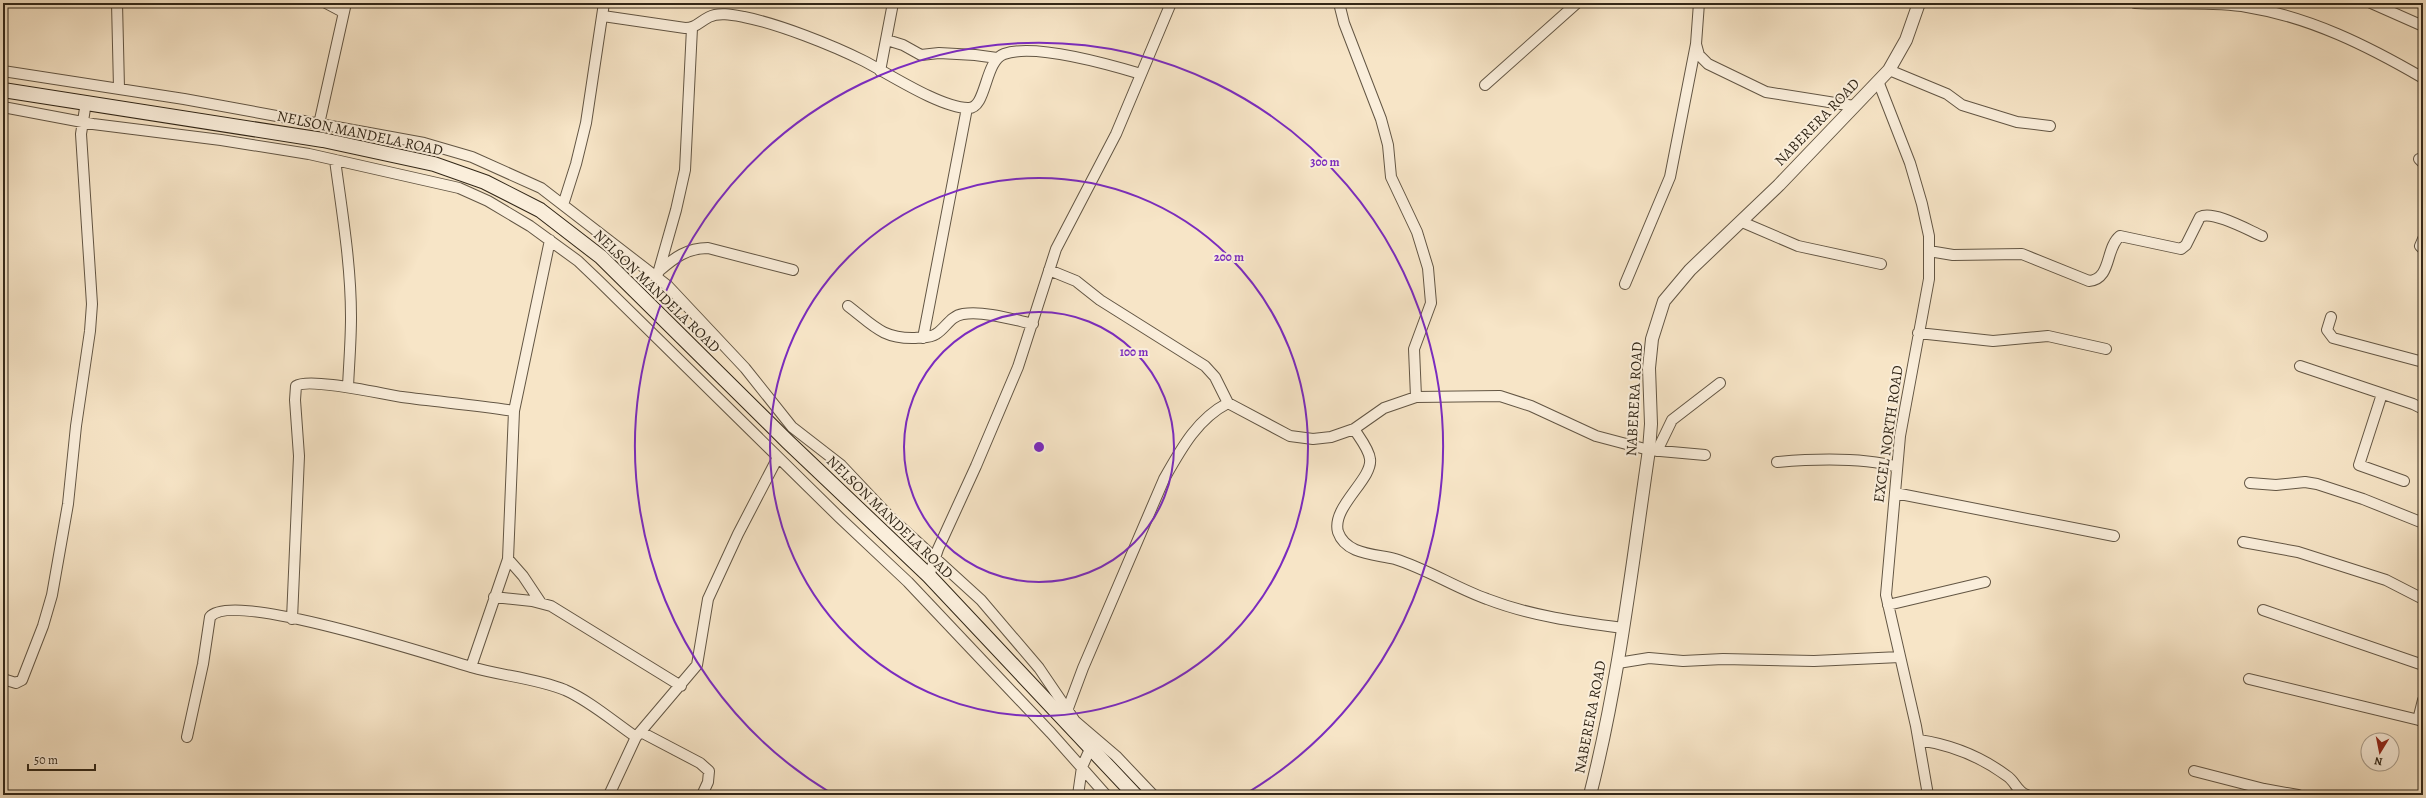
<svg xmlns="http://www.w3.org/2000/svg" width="2426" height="798" viewBox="0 0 2426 798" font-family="Alegreya,serif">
  <rect width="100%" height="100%" fill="#f7e5c7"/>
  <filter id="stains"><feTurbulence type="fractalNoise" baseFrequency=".005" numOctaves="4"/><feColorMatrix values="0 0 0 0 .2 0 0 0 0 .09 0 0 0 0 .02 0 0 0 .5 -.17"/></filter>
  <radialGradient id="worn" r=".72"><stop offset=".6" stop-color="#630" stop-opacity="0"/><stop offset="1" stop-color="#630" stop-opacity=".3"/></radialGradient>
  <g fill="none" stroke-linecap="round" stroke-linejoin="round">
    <!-- minor casing -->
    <g stroke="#635644" stroke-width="12">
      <path id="minor" d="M117,3l2,85
        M326,3l17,9
        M1339,3l5,20 37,96 7,26 3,32 26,55 11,36 3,35 -17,46 2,48
        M1699,3l-3,41 3,11 9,9 58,28 88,14
        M2135,3c34,2 79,-2 112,4 63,10 121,39 176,71
        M2371,3l52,23
        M603,16l82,12c11,0 14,-6 24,-11 10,-5 24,-2 35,0 35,7 88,28 120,44 25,13 77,47 104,47 19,1 16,-47 36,-54 30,-11 107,11 137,20
        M887,40l16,5 18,10 18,-2 36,2 22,3
        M1889,70l58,24 15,11 55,17 33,4
        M3,71l181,28 240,44 48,14 69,31 127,98 77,82 47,59 49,38 50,53 90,82 58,68 36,53 41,35 37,39
        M880,71l13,-68
        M1878,81l32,82 12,41 7,32v43l-29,157 -14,159 30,131 12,69
        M1485,85l92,-82
        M3,107l90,17 128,16 88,14 150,34 29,13 42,25 48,35 21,20 241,237 68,64 143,151 55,62
        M319,124l27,-121
        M2419,159l4,4
        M335,160c7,52 16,104 16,157 0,24 -2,47 -3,70
        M563,205l13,-41 10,-41 18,-120
        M1742,222l56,24 83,18
        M2423,239l-3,7 3,3
        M1929,251l24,4 69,-1 67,27c23,-2 16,-33 31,-45l61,13 5,-4 14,-28c13,-7 48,13 62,19
        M1049,270l27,11 24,19 105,66 10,11 13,26
        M659,271c15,-13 28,-23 49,-23l85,22
        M657,277l19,-67 9,-40 7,-142
        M1625,284l45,-107 26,-133
        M848,306c25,19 34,33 67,32 7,-1 15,0 21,-4 10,-6 14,-18 27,-20 22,-3 48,5 70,10
        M2331,317l-4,13 6,8 90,24
        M1918,333l75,8 55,-5 58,13
        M923,338l44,-230
        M2300,366l113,38 10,5
        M2382,394l-23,71 45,16
        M1354,429c5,8 15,20 16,30 3,20 -39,48 -32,73 8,23 38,22 57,27 32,10 61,29 92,40 44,17 90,23 136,29
        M1657,451l15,-31 48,-37
        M1777,462c36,-3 85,-5 120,5
        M2250,483l26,2 29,-3 12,2 46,15 60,24
        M1895,493l219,43
        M2243,542l55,10 88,28 37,19
        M508,559l15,17 18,27
        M929,576l9,-27 38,-83 42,-99 38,-118 60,-115 55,-131
        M494,597l38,4 19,5 130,80
        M1888,605l97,-23
        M2263,610l160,55
        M292,619l7,-163 -4,-56 1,-14c13,-9 86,8 106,11 37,5 75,8 112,14
        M1618,663l31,-5 34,3 40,-2 91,2 86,-4
        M471,667l37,-108 6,-148 36,-171
        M3,679l13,4 6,-3 21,-54 9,-31 16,-91 8,-78 14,-95 2,-27 -11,-170 5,-32
        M2249,679l174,42
        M1067,711l16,-43 81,-189c17,-30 33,-60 64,-76l62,33 23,3 18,-2 23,-8 30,-21 32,-11 84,-1 31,10 65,30 53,14 56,5
        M2418,720l5,-20
        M641,732l59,31 9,8 -1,11 -6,13
        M187,737l16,-73 7,-47c22,-27 224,39 261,50 31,9 64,11 94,23 25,11 49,32 71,47
        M1919,740c34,5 61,16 88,36 8,5 10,16 20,19
        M2194,771l70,18 34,6
        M609,795l27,-58 61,-72 11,-66 30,-65 40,-77
        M1078,795l4,-28 8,-18"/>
    </g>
    <!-- tertiary casing -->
    <g stroke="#635644" stroke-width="14">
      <path id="tertiary" d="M1590,795c29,-113 42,-230 59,-345l2,-26 -2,-56 3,-29 12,-38 26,-31 89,-85 110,-115 17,-30 13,-37"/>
    </g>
    <!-- secondary casing -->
    <g stroke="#322718" stroke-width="16">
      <path id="secondary" d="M3,90l320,50 111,24 51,18 55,28 61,47 187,185 141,134 206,219"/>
    </g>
    <!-- minor -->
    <use href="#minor" stroke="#faeedb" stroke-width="10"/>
    <!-- tertiary -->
    <use href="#tertiary" stroke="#faeedb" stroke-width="12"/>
    <!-- secondary -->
    <use href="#secondary" stroke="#faeedb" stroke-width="14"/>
  </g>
  <!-- distance rings -->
  <g fill="none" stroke="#7b2cbf" stroke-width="2">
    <circle cx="1039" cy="447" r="135"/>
    <circle cx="1039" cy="447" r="269"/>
    <path d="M831 793A404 404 0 1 1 1247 793"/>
  </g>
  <g text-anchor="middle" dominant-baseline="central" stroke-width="4" stroke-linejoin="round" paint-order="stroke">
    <!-- street labels -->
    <g font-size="15" fill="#322718" stroke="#faeedb">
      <text transform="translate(1817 122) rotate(-46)">NABERERA ROAD</text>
      <text transform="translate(360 133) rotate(12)">NELSON MANDELA ROAD</text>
      <text transform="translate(657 291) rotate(44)">NELSON MANDELA ROAD</text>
      <text transform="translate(1634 399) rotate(-87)">NABERERA ROAD</text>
      <text transform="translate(1888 434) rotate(-82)">EXCEL NORTH ROAD</text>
      <text transform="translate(890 517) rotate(44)">NELSON MANDELA ROAD</text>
      <text transform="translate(1590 717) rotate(-79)">NABERERA ROAD</text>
    </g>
  </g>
  <circle cx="1039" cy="447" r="6" fill="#7b2cbf" stroke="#faeedb" stroke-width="2"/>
  <g font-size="12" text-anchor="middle" font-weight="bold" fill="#7b2cbf" stroke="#faeedb" stroke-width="4" stroke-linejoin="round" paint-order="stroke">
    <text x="1325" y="166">300 m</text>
    <text x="1229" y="261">200 m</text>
    <text x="1134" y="356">100 m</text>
  </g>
  <!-- margin -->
  <rect width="2426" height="798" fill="none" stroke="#f7e5c7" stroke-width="16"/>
  <rect x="4" y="4" width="2418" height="790" fill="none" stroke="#322718" stroke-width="2"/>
  <rect x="8" y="8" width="2410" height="782" fill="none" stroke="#322718"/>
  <!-- north arrow -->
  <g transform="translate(2380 752) rotate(190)"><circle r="19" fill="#faeedb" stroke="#aa9e8d"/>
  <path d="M0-3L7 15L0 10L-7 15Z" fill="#8f2418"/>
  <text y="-6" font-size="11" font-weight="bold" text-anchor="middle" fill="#322718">N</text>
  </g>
  <!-- scale -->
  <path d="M28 764v6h67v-6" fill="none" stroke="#322718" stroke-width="2"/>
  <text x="34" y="764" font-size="12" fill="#322718" stroke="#faeedb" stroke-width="3" paint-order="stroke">50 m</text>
  <rect width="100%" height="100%" filter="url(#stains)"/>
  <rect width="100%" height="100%" fill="url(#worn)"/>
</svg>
